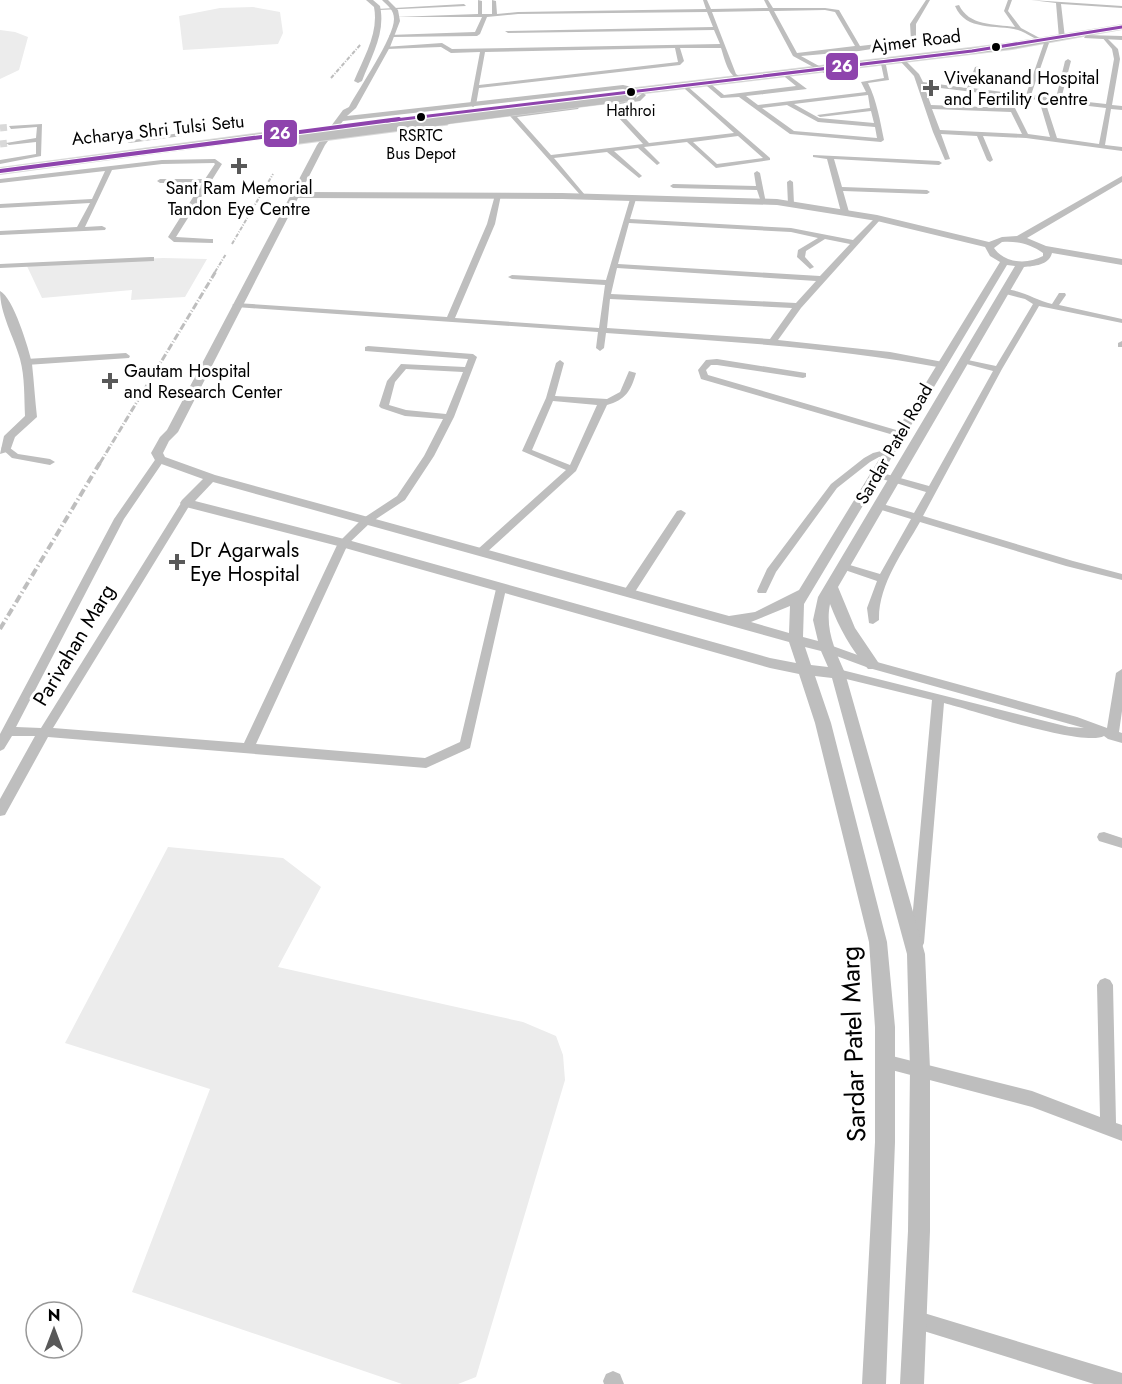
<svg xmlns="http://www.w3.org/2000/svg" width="1122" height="1384" viewBox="0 0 1122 1384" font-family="Jost,sans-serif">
  <rect width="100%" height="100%" fill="#fff"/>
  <!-- green -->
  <path fill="#ececec" d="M253,7l27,5 3,21 -5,11 -95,6 -4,-34 41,-8z
    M0,30l15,2 13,5 -9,33 -19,9z
    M163,258l44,1 -22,38 -54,3 1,-10 -90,8 -16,-34z
    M168,847l115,11 38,29 -43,80 245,55 33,14 7,19 2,25 -89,297 -18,7h-56l-270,-92 78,-203 -145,-46z"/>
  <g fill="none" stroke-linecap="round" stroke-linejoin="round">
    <!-- minor-tunnel -->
    <path stroke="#d9d9d9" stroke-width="7" stroke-dasharray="7 4" stroke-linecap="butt" d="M0,128l11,-1
      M0,144l9,-1"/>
    <!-- trunk casing -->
    <g stroke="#dbdbdb" stroke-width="2">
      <path id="trunk" d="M1122,25v4l-110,20 -384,46 -5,-3 5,-3 384,-46z
        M277,131l4,1v4l-281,38v-6z"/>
    </g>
    <!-- minor -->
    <path fill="#bebebe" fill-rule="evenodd" d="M478,0l4,1v13h10v-14l4,1 1,13 21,-2 188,-3 -3,-9h4l4,9 57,-1 -4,-8h4l5,8h52l14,2 21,36 51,-6 -1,-16 16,-24h4l-14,24v18l-57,9 -58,5 27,15 -2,3 -33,-18 -24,-45 -57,1 24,62 6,4v2c-14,-2 -17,-20 -21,-32h-41l4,13 -4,4 -201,23 -3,17 -3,2 -3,-2 10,-53 -29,1 -10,-6 -54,2 -3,-2 58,-4 10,6 268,-5 -6,-14 -206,3 -3,-2 208,-4 -6,-15 -189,2 -31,3 -7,17 -3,2 -85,1 -3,-2 86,-3 7,-15h-87l83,-3zM825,10l10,2 20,34 -58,7 -23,-42zM675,48l3,14 -199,23 6,-33z
      M1008,0h4l-4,11 13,17 28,15 -18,52 25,3 9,-37 3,-2 3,2 -10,38 45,5 8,-45 -2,-10 -11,-13h4l13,13 2,10 -8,46 10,1v4l-11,-1 -6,36 17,2v4l-96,-13 -43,-2 10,24 -3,2 -3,-2 -10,-24 -36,-2 9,25 -5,1 -12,-28 -19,-56 -13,-14 5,-1 13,13 4,8 44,6 8,-21 5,-1 -8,22 54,7 18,-52c-9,-4 -17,-10 -26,-13 -22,-6 -52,2 -63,-24l4,-1c10,21 35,19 56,22l-11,-16zM924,86l115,14 11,37 -22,-3 -15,-30h-4l1,4 -79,-3zM1045,101l61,7 -7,36 -42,-6zM932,109l79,3 11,22 -82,-4z
      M1031,0l91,6v2l-61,-4 4,34 -3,2 -3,-2 -3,-35z
      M464,4l2,2 -87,4 -2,-1z
      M881,64l5,1 3,15 -21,3c9,18 12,38 16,57l-3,2 -91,-8 -51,-37 -18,1 -14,-12 5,-1 12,10 72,-9 -11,-9 2,-3 20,15 -61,7 12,9 108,-13 -5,-10 23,-4zM868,95l2,13 -53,7 3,2 51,-6 3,12 -55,-5 -25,-14zM787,105l31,17 57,5 2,11 -83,-7 -32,-23z
      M687,86l83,72v2l-54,8 -29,-26 -43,5 16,16 -3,2 -19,-17 -24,3 27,24 1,1 -3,2 -32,-26 -53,6 31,37 1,1 -3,2 -73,-82 70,-10 -2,3 -61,8 34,38 92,-11 -38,-41 31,-5 7,-5 3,2 -6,6 -27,4 36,38 85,-10 -49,-44zM738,136l25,22 -46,6 -24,-22z
      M42,124l-1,32 -41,8v-4l36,-6v-12l-27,3 -3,-2 30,-5 1,-11 -26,2 -2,-3z
      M180,133l2,3 -53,7 -3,-2z
      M813,155l126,6 3,2 -3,2 -105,-6 8,28 85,3 3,2 -3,2 -84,-3 6,21 -4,2 -4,-2 -14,-53 -14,-2z
      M215,159l7,5 -46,73 34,2h3v4l-39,-1 -6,-5 34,-54h-42l-3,-2 3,-2h45l10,-15 -1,-1 -52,1 -50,6 -27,57 17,-1 4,2 -1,2 -105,5v-4l77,-4 13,-24 -90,5v-4l92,-5 13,-28 -105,12v-4l162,-19z
      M757,171l3,2 6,30 -5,-1 -4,-12 -84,-2 -3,-2 3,-2 83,2 -2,-13z
      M790,180l3,2 1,22 -3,2 -3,-2 -1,-22z
      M498,193l3,2 -6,29 -40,94 144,10 6,-43 -93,-6 -4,-2 4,-2 94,5 24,-81 3,-2 3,2 -6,20 161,9 62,12 24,-24h3v4l-79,88 -23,32 112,12 53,10 4,3 -4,3c-111,-21 -224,-27 -337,-35l-2,15 -4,3 -4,-3 2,-16 -362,-25 -4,-2 4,-2 211,14 40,-93 8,-29zM629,223l162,9 27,6 -20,12 -1,7 13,12 4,-2 -9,-10 1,-6 19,-12 25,5 -30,32 -202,-12zM617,268l199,13 -20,22 -185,-9zM610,299l182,9 -22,31 -163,-11z
      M151,257h3v4l-154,7v-4z
      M1002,289c18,0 33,11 50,15l7,-11h6l1,2 -7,10 63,14v4l-83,-17 -37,63 -79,147 150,45 49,13v6l-56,-14 -146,-44c-17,30 -42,63 -41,98l-6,4 -4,-1 -2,-15 10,-27 -38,-13 -1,-2 5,-3 37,11 31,-55 -36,-11 -1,-2 5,-3 35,10 12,-21 -54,-16 -2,-2 5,-3 54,15 64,-115 -34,-9 4,-3 33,7 37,-62 -8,-5 -23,-6z
      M1122,341v6h-4v-4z
      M368,346l105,8 4,3 -23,60 -20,39 -29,44 -35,23 -22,21 -92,200 169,14 35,-16 36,-153 5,-4 5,4 -36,159 -44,20 -378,-31 -43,78 -5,1v-17l35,-63h-23l-8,13 -4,2v-17l114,-215 43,-62h6l2,2 -41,60 -108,208 25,1 140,-225 5,-3 5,3 -138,225 191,15 94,-200 24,-24 35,-23 27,-40 19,-37 -38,-3 -24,-8 -2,-2 8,-25 14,-17 64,3 3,-8 -103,-8v-4zM406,369l57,3 -17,42 -40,-4 -17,-5 6,-23z
      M126,353l4,3 -1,2 -103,7 -4,-3 4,-3z
      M717,359l89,14v4l-3,1 -86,-13h-6l-5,5 2,5 195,57 2,2 -5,3 -3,-1 -196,-57 -3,-9 8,-10z
      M560,360l4,3 -9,33 52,3 13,-7 9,-21 7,2c-5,18 -11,27 -29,32l-31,66 -90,82h-8l-1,-2 1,-2 88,-79 -44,-19 24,-53 10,-35zM553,401l44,4 -27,60 -38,-15z
      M6,445l12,9 32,5 5,3 -5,3 -38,-7 -11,-10z
      M889,449l3,1v4l-13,3 -9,5 -33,26 -61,84 -10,21h-8l-1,-2 10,-22 64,-85 33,-26 9,-5z
      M681,510l5,3 -53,82h-8l-1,-3 1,-3 52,-78z
      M827,644l50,18 200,55 30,11 9,-55 6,-4v42l-3,21 3,1v10l-14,-4 -4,-3c-20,11 -133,-26 -160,-33l-20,240 -2,4 -5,2 -5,-2 -2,-4 22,-243 -98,-24 -2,-3 2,-3 4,-1 231,58 15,1 -215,-60 -46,-17 -2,-3z
      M1104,832l18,6v10l-23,-7 -2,-4 2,-4z
      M1105,978l5,2 3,5 3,138 6,2v16l-90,-34 -148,-39 -6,-2 -2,-5 2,-5 6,-2 148,37 68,26 -3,-132 3,-5z
      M914,1310l208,63v11h-28l-180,-56 -7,-2 -2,-7 2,-7z
      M613,1371l7,3 4,10h-20l-1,-3 3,-7z"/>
    <!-- tertiary -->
    <path fill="#bebebe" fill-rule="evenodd" d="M366,0h7l7,6c6,27 -9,51 -18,75l-4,2 -4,-2c10,-24 25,-48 20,-74z
      M382,0h6l10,10 2,11 -10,26 -34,61 -9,8 276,-31 23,5 -4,2 -19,-3 -280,32 -18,24 -24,47 261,1 215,6 100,16 112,27 13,-5 15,-1 105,-60v6l-95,56 19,8 76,13v6l-70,-12c-3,12 -17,13 -28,14l-186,320 17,41 25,37 -2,4h-10c-17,-20 -29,-41 -38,-65 -5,25 5,46 15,69l80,281 5,115v162l-6,153h-24l8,-153 2,-162 -3,-115 -75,-276 -17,-2 16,47 56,219 8,85v115l-9,242h-24l13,-242v-115l-6,-85 -54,-219 -16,-49 -29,-6 -432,-122 -156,-40 -2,-3 2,-3 21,-21 -47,-17 -5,-9 9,-16 7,-7 150,-285 26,-35 6,-3c10,-19 45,-69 45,-88 0,-9 -6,-13 -12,-19zM298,198l264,1 215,6 100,16 108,26 5,9 10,6 -201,328 -44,22 -26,4 -514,-141 -50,-18 -2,-4 6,-12 9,-9zM1002,242c16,-1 28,2 41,11v3c-16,9 -39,7 -49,-8zM1007,265l8,1 -197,331 -5,23 5,21 -15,-4 1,-33zM213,482l576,160 7,21 -26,-5 -422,-118 -153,-39zM790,606l-1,27 -38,-11zM805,647l16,4 7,16 -17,-2z
      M1086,35l36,1v4l-38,-2z
      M0,291c13,6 29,58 32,73 2,18 3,36 5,53l-22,20 -5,14 -10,3 4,-18 21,-20c-1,-18 0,-39 -5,-57 -6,-22 -20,-45 -20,-68z"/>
    <!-- trunk -->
    <use href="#trunk" fill="#bebebe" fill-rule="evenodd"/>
    <!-- rail-far2 -->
    <path stroke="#bebebe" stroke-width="2" stroke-dasharray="4 1.5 1 1.5" stroke-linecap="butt" d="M331,78l30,-34
      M232,244l41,-70
      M215,272l11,-18"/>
    <!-- rail-far1 -->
    <path stroke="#bebebe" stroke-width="3" stroke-dasharray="7 2 1 2" stroke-linecap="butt" d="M100,463l116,-192"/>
    <!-- rail -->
    <path stroke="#bebebe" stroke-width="4" stroke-dasharray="8 3 1.5 3" stroke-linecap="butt" d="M0,629l101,-168"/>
    <!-- trunk-bridge-far1 casing -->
    <g stroke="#dbdbdb" stroke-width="10" stroke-linecap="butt">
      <path id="trunk-bridge-far1" d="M435,121l197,-25"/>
    </g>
    <!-- trunk-bridge casing -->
    <g stroke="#dbdbdb" stroke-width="13" stroke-linecap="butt">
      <path id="trunk-bridge" d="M276,141l171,-22"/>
    </g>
    <!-- trunk-bridge-far1 -->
    <use href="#trunk-bridge-far1" stroke="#bebebe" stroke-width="9"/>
    <!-- trunk-bridge -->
    <use href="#trunk-bridge" stroke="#bebebe" stroke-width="11"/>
    <!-- bus-1-far1 casing -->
    <g stroke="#fff" stroke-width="5">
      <path id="bus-1-far1" d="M387,121l585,-70 150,-24"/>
    </g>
    <!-- bus-1 casing -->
    <g stroke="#fff" stroke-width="6">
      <path id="bus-1" d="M0,171l399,-52"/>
    </g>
    <!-- bus-1-far1 -->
    <use href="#bus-1-far1" stroke="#8e44ad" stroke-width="3"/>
    <!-- bus-1 -->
    <use href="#bus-1" stroke="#8e44ad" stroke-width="4"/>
  </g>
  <!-- markers -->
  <g fill="#000" stroke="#fff" stroke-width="2">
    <circle cx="996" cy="47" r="5"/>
    <circle cx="631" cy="92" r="5"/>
    <circle cx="421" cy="117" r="5"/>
  </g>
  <g fill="#595959" stroke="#fff" stroke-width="2">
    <path d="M928 79h6v6h6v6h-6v6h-6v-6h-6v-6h6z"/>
    <path d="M236 157h6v6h6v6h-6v6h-6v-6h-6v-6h6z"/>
    <path d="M107 372h6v6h6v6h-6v6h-6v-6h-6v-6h6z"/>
    <path d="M174 553h6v6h6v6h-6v6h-6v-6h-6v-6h6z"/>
  </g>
  <g text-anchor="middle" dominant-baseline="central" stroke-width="6" stroke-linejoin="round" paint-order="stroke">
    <!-- far-bus labels -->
    <g font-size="16" fill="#000" stroke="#fff">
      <text x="631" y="110">Hathroi</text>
      <text x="421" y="135">RSRTC<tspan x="421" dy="18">Bus Depot</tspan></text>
    </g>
    <!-- far-street labels -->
    <g font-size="18" fill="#000" stroke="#fff">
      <text transform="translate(916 41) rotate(-7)">Ajmer Road</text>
      <text transform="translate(158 130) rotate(-6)">Acharya Shri Tulsi Setu</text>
      <text transform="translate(894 444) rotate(-60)">Sardar Patel Road</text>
    </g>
    <!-- far-poi labels -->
    <g font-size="18" fill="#000" stroke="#fff" text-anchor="start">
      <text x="944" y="78">Vivekanand Hospital<tspan x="944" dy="21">and Fertility Centre</tspan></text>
      <text x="239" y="188" text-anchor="middle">Sant Ram Memorial<tspan x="239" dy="21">Tandon Eye Centre</tspan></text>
      <text x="124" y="371">Gautam Hospital<tspan x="124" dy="21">and Research Center</tspan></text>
    </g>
    <!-- poi labels -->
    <g font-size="21" fill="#000" stroke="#fff" text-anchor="start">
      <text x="190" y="550">Dr Agarwals<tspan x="190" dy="24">Eye Hospital</tspan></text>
    </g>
    <!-- street labels -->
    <g font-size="21" fill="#000" stroke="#fff">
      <text transform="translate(74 645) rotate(-59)">Parivahan Marg</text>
    </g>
    <!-- near-street labels -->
    <g font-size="26" fill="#000" stroke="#fff">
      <text transform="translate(853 1044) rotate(-92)">Sardar Patel Marg</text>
    </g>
  </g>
  <g stroke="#fff" stroke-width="2">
    <rect x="825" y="52" width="34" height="29" rx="6" fill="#8e44ad"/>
    <rect x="263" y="119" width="35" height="29" rx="6" fill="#8e44ad"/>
  </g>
  <g font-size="16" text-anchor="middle" font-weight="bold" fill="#fff">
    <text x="842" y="72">26</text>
    <text x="280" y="139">26</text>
  </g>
  <!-- north arrow -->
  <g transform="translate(54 1330)"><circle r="28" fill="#ffffff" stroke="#999999" stroke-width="1.5"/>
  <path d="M0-4.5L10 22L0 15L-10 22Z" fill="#595959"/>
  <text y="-9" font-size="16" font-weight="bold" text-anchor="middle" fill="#000000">N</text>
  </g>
</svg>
